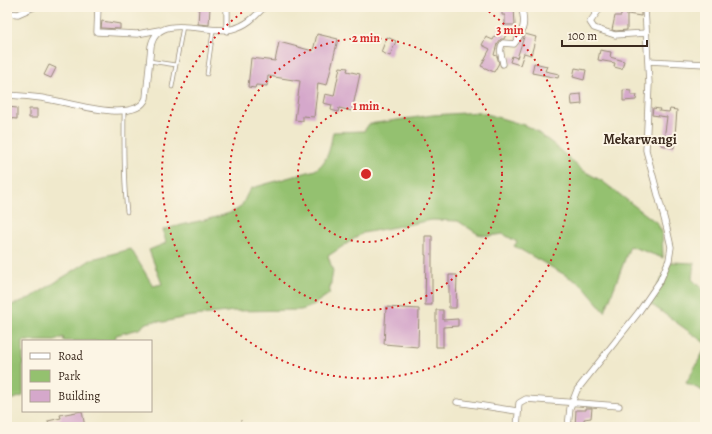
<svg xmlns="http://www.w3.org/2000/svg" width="712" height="434" viewBox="0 0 712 434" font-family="Alegreya,serif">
  <rect width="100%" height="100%" fill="#fcf5e5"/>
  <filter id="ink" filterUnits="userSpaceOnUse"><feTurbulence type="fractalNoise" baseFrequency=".025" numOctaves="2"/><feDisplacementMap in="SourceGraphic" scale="8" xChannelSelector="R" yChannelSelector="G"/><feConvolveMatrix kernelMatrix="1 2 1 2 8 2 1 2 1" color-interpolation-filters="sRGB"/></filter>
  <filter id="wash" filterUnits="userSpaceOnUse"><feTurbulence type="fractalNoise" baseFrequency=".012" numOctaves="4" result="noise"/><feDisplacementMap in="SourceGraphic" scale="16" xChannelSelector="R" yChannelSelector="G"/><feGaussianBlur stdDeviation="0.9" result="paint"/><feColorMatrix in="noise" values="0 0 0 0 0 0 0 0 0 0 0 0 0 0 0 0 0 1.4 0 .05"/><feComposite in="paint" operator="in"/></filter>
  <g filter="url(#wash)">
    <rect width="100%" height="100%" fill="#f0e9cc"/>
    <!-- green -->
    <path fill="#94c16f" stroke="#687646" d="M480,112l44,13 9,4 19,14 30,27 20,11 55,42 5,9 1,26 -33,-12 -25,66 -24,-28 -67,-38 3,-4 -14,-8 -15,2 -10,-2 -20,-13 -26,-1 -69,13 -35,23 5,15 -4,23 -19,13 -9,3 -67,1 -48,6 -22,5 -8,-1 -10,2 -7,6 -23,6 -1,6h-51l-1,-4 -8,4h-32v55l-16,5v-94l25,-10 60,-38 39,-10 22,37 9,-2 -13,-34 17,-7 -3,-13c17,-6 64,-13 75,-21 7,-5 7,-15 14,-21l63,-18c14,-9 15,-23 18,-38l31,-1 5,-7 64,-9z
      M671,262l23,1 -2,16 13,13v51l-57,-41z
      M705,349v43l-19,-9z"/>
    <g id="blocks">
      <!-- building -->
      <path fill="#d5a8cb" d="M199,7h11l-1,18 -11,-1z
        M502,7h12l1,18h-10v-10h-3z
        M622,7h19v9l-14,-2v16l-11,1 -4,-1 3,-14h6z
        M102,21l18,3v5l-19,-1z
        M499,28l8,4 -3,7h-3l-4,5 -3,11 3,1 2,7 -5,9 -13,-6 9,-17 -8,-4 4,-8 7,3z
        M317,34l21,5 -11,46 -9,-2 -4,34 -11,-1v5l-8,-1 5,-39 -32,-5 -1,10 -11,-1 -1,3 -7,-1 3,-29 24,3 4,-19 34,9z
        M525,34l11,3 -5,18 -7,-2 -4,12 -10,-3 2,-6 5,2z
        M387,37l9,4 -6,15 -9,-4z
        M600,50l11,2 -1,5 14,4 -2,8 -8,-2 1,-4 -17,-3z
        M534,63l13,3 -2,5 14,3 -1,4 -26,-5z
        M49,65l7,3 -5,10 -7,-3z
        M340,67l8,1 -1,3 13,3 -8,37 -13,-3 -1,4 -7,-2 1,-5 -9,-2 2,-9 9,2z
        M575,68l11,2 -2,10 -11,-3z
        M623,90l8,1v4h6l-1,5 -13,1z
        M581,94l1,10 -10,1 -1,-10z
        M8,107l9,1v11l-10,-1z
        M653,108l7,1 -1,2 10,1 1,-3 7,1 -3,38 -13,-3v-7l3,1 3,-22 -15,-2z
        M29,109h8v9h-8z
        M425,236h7v69h-7l1,-50h-1z
        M449,275h8l-1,33h-7z
        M386,307l33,2 -1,38 -34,-3z
        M436,310h7v10l15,-1v7l-15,1v20h-7z
        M586,408h6l-1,10 -7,1v8h-9l1,-17h10z
        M82,411l3,16h-36l-1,-6 13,-3 -1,-3z"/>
    </g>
  </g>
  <g filter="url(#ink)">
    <use href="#blocks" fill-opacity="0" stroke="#968a75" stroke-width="1"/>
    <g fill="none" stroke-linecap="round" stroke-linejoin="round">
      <!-- service casing -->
      <g stroke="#968a75" stroke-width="4.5">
        <path id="service" d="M149,61l27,4
          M207,74l6,-43
          M172,87l11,-61
          M124,110c0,34 -1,68 3,102"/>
      </g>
      <!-- minor casing -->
      <g stroke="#968a75" stroke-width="7">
        <path id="minor" d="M98,7l-1,25 40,2 22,-4
          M227,7v24
          M601,7l-11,15 4,6 21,7 31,-2
          M7,13l11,1 16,-7
          M648,61l57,3
          M503,64c-1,-8 -5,-15 0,-21l11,1c10,-12 12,-23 7,-37
          M7,95c13,1 27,1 40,4 21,3 89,26 99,-1l5,-52c7,-35 57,-11 81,-17 14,-3 23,-12 32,-22
          M457,402l60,9
          M517,427l2,-24 7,-4 93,7
          M568,427l2,-19 7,-18 61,-77 22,-32 9,-21 2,-13 -4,-18 -21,-79 3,-66 -4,-77"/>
      </g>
      <!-- path -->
      <path stroke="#968a75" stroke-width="1" stroke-dasharray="1 3" stroke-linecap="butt" d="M241,420v7"/>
      <!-- service -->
      <use href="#service" stroke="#fff" stroke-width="3"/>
      <!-- minor -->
      <use href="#minor" stroke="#fff" stroke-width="5.5"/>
    </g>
  </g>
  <!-- distance rings -->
  <g fill="none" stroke="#d62828" stroke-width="2" stroke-dasharray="2 4">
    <circle cx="366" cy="174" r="68"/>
    <circle cx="366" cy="174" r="136"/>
    <path d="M484 8A204 204 0 1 1 248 8"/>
  </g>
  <g text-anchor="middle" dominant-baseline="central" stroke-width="4" stroke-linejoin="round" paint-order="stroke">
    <!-- quarter labels -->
    <g font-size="14" font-weight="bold" fill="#3b2a1e" stroke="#fcf5e5">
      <text x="640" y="139">Mekarwangi</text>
    </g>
  </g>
  <circle cx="366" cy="174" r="6" fill="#d62828" stroke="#fcf5e5" stroke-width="2"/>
  <g font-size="12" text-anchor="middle" font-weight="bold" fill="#d62828" stroke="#fcf5e5" stroke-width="4" stroke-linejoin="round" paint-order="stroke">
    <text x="510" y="34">3 min</text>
    <text x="366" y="42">2 min</text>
    <text x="366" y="110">1 min</text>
  </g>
  <!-- margin -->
  <rect width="712" height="434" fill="none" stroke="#fcf5e5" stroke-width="24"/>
  <!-- legend -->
  <rect x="22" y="340" width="130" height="72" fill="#fcf5e5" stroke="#afa495"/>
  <rect x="30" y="353" width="20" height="6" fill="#ffffff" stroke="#afa495"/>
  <text x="58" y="360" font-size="12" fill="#3b2a1e">Road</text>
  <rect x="30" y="370" width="20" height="12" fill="#94c16f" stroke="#afa495"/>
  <text x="58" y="380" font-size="12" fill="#3b2a1e">Park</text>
  <rect x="30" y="390" width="20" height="12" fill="#d5a8cb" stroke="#afa495"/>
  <text x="58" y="400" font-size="12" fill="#3b2a1e">Building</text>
  <!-- scale -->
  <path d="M562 40v6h85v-6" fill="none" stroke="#3b2a1e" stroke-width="2"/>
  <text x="568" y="40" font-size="12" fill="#3b2a1e" stroke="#fcf5e5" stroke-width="3" paint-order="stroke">100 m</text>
</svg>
